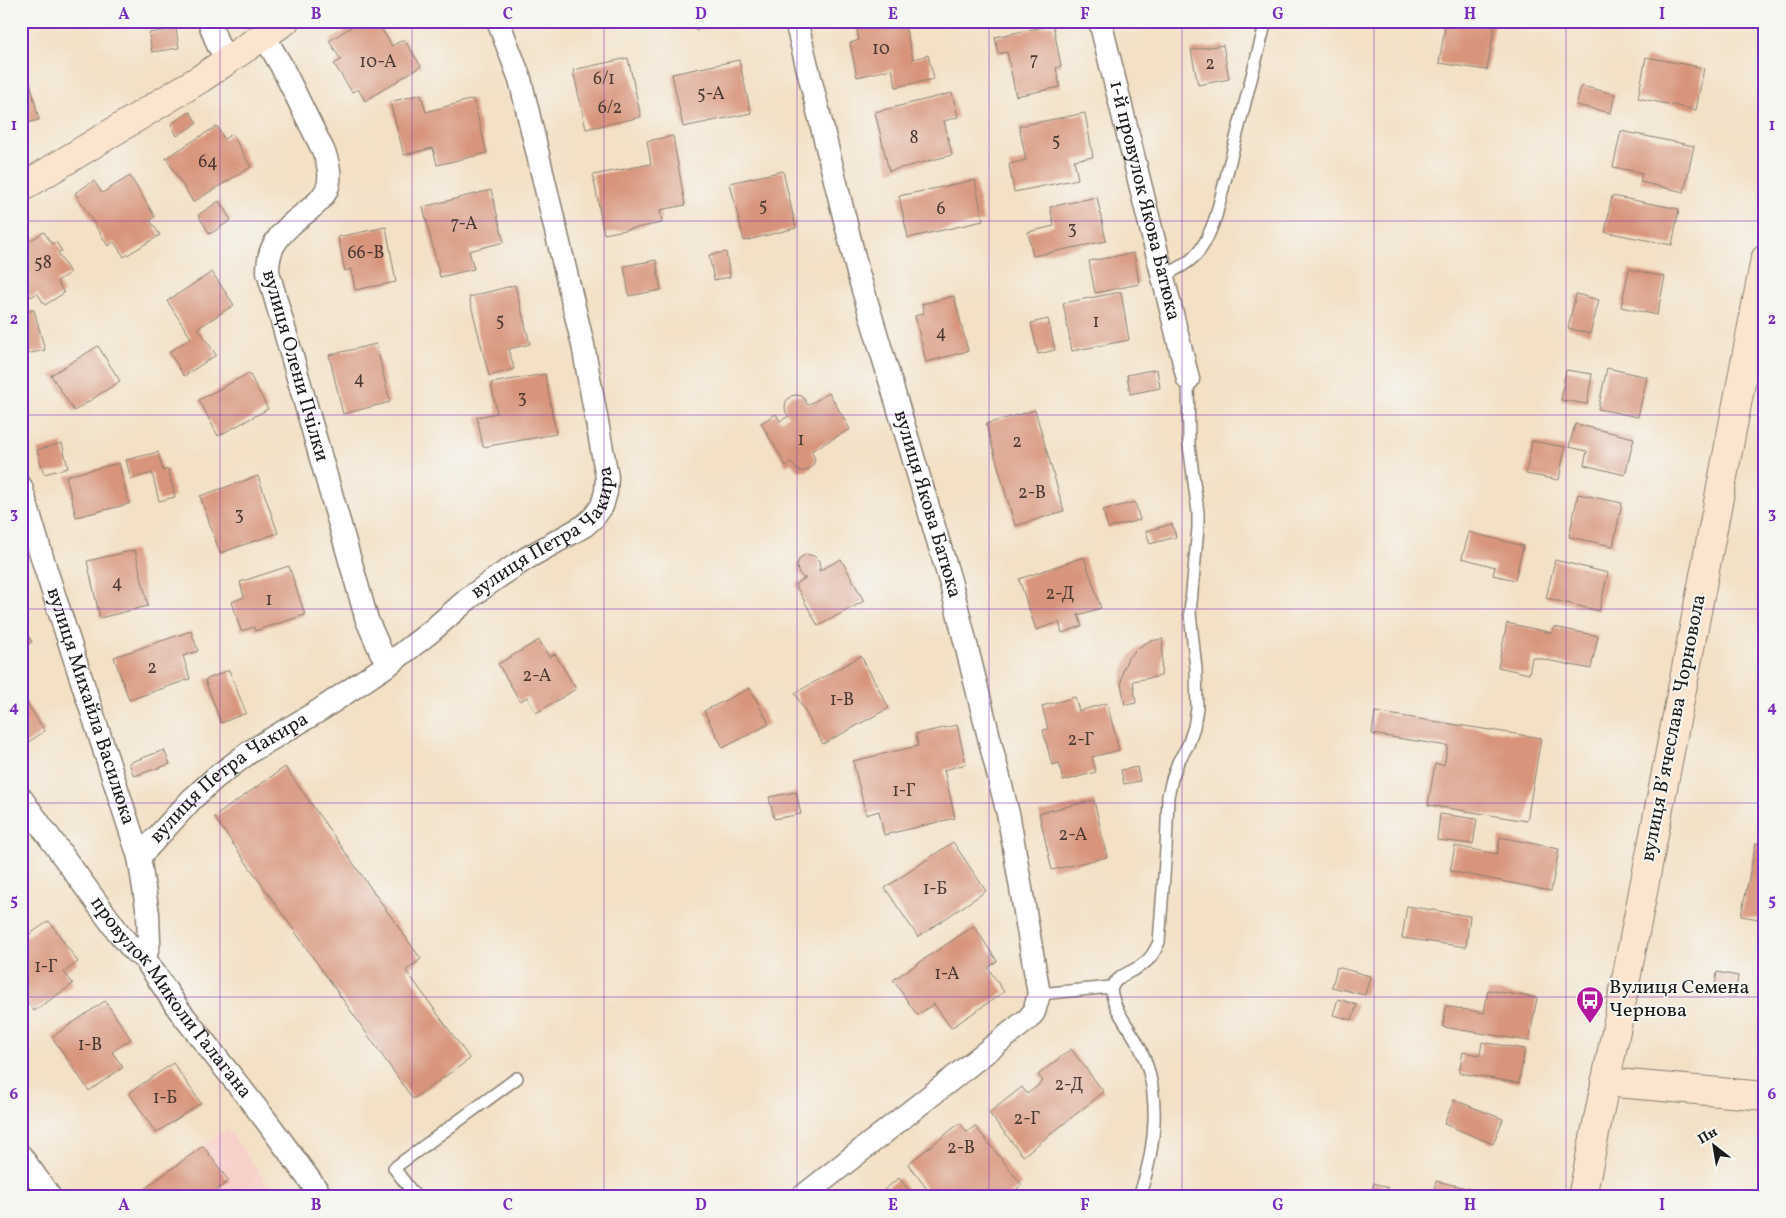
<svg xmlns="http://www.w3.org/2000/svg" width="1786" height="1218" viewBox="0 0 1786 1218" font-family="Vollkorn,serif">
  <rect width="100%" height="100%" fill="#f6f6f2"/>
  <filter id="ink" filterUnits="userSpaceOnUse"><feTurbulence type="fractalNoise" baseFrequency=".02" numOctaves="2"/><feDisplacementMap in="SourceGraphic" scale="10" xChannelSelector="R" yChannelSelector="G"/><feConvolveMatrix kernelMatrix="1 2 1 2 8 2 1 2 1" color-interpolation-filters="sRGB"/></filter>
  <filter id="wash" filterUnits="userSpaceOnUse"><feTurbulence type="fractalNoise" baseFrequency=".0096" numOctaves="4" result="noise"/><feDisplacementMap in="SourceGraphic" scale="20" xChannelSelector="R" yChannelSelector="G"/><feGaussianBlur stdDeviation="1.12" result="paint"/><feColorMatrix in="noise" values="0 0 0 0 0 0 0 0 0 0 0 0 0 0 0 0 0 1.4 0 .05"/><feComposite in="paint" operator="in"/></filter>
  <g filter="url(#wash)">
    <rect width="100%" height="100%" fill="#f3e0c5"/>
    <!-- built -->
    <path fill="#f7d0c9" d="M228,1129l48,68h-143l70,-51z"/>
    <g id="blocks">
      <!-- building -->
      <path fill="#d8957b" d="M113,21h14v1l-14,3z
        M361,21h16l15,25 12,-7 17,27 -56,35 -7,-12 -6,3 -18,-28 7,-4 -12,-19z
        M694,21h32v1l-30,8z
        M871,21h33l9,38 15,-4 6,24 -38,8 -4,-18 -35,8 -7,-34 9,-3 -3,-15z
        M1446,21h35l14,3 -8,46 -48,-7z
        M1053,25l8,41 -5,2 4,19 -44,9 -9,-44 -9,2 -3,-17z
        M176,29l3,19 -27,4 -3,-19z
        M1223,45l6,34 -31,6 -7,-35z
        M1646,57l58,11 -8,42 -58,-12z
        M628,58l13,59 -55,12 -13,-59z
        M739,60l12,53 -68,14 -11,-53z
        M30,82l9,38 -18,4v-40z
        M1581,86l34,8 -4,19 -35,-8z
        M952,93l6,24 -14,4 8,34 -63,16 -14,-59z
        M421,94l5,18 47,-13 14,54 -50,12 -4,-17 -29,7 -14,-53z
        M190,112l7,11 -20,13 -6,-12z
        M1085,113l8,44 -19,3 4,19 -64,13 -5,-28 17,-4 -7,-34z
        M217,126l7,13 8,-5 19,33 -58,35 -27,-44z
        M1621,131l73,15 -10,46 -44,-10 2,-9 -29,-6z
        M673,136l12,69 -25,5 2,13 -58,11 -11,-59 58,-11 -4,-23z
        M783,171l13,57 -52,13 -14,-58z
        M130,176l25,41 -5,3 10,15 -36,22 -10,-15 -6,4 -33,-53 19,-12 8,12z
        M975,180l8,41 -75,17 -9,-42z
        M491,190l13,52 -35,9 5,18 -34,8 -17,-70z
        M1612,196l67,13 -7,36 -67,-13z
        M1097,197l9,44 -73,15 -5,-24 26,-6 -4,-19z
        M219,201l12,19 -21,14 -12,-19z
        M386,227l10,55 -41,8 -4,-21 -6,2 -7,-34z
        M44,232l8,12 4,-2 6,9 -4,2 12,20 -13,8 7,12 -19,12 -8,-12 -6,4 -10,-15v-36z
        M726,252l4,25 -16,3 -5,-25z
        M1134,253l5,31 -44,9 -6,-32z
        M656,260l5,30 -32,6 -5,-30z
        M1629,269l36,8 -8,38 -36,-8z
        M212,272l22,33 -36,23 18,27 -32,21 -15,-24 22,-14 -24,-37z
        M515,285l15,59 -21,5 5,20 -25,7 -20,-79z
        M1121,292l8,48 -57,11 -9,-48z
        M1576,294l23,6 -9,34 -22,-6z
        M954,296l14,55 -42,11 -11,-46 9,-3 -2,-9z
        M34,310l11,40 -24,5v-42z
        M1048,319l7,31 -17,4 -7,-31z
        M376,344l14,58 -47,12 -14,-59z
        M98,346l22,35 -46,30 -23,-36z
        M1607,368l40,9 -9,40 -40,-8z
        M1157,369l3,19 -30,6 -3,-19z
        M1566,370l26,4 -5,30 -26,-4z
        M249,373l19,36 -50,27 -19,-36z
        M545,374l11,60 -73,13 -6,-30 20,-4 -6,-30z
        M829,393l21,36 -39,22 4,7 -1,5 -3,5 -5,3h-5l-5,-2 -5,-6 -5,3 -25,-43 15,-9 4,7 9,-5 -3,-3 -1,-6 1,-6 5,-5 5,-1 6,1 6,9z
        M1035,410l29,101 -49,15 -29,-102z
        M1575,424l59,14 -9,37 -41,-10 3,-14 -18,-4z
        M1532,441l33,6 -6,33 -33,-6z
        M62,443l6,25 -24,6 -7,-24z
        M158,452l5,19 5,-2 7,28 -16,4 -7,-28 -21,6 -5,-19z
        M119,463l10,41 -53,13 -10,-41z
        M258,476l20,57 -58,20 -20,-57z
        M1578,494l44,9 -9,43 -44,-9z
        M1135,502l5,18 -32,8 -5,-18z
        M1172,524l4,13 -26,7 -4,-13z
        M1469,532l54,14 -8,34 -22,-5 2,-8 -33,-9z
        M135,550l13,56 -48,12 -13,-57z
        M806,554l8,2 5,5 1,7 -1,3 22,-12 23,42 -46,25 -23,-42 11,-6h-3l-5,-6 -1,-7 3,-7z
        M1084,557l17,51 -23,7 4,11 -20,7 -3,-11 -23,8 -17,-51z
        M1555,560l53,13 -9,38 -53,-13z
        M289,566l16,49 -50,16 -1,-4 -13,4 -9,-29 12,-5 -4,-15z
        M1507,623l45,10 2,-6 44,9 -7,33 -59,-12 -3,17 -31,-7z
        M21,626l11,16 -11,7z
        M191,631l7,20 -15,5 7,23 -61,21 -15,-43z
        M1163,639l-2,37 -28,5 3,22 -11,2 -4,-22 2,-13 5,-12 10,-10 11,-7z
        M539,640l10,17 6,-3 21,35 -40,24 -9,-16 -7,4 -22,-37z
        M861,656l28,52 -66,36 -28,-51z
        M229,670l17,43 -25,10 -16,-43z
        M750,688l19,36 -46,24 -19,-37z
        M23,697l22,34 -24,16v-49z
        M1075,697l4,14 28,-8 12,47 -27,7 4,15 -33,9 -4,-18 -7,2 -9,-35 5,-1 -6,-23z
        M1375,712l166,26 -14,83 -99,-16 7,-41 9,1 4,-19 -76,-12z
        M957,725l9,39 -22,6 11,48 -71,17 -5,-24 -13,4 -13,-54 65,-15 -2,-12z
        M164,750l6,14 -36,12 -5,-13z
        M285,767l136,192 -15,11 64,89 -57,40 -199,-282z
        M1137,767l3,14 -16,3 -3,-14z
        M796,792l5,22 -27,5 -5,-22z
        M1094,800l13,57 -55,13 -13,-57z
        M1440,814l37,5 -4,25 -36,-4z
        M1500,837l59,12 -8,42 -101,-20 5,-25 42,8z
        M953,842l33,49 -68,46 -33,-49z
        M1756,843l9,2v75l-24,-4z
        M21,853l7,9 -7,4z
        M1407,906l63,10 -4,31 -64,-9z
        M49,921l29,41 -14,10 9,12 -39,27 -13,-18v-53z
        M974,926l23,35 -9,7 16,24 -53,36 -17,-24 -17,11 -24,-35z
        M1337,967l33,9 -5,19 -33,-8z
        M1717,972l21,4 -3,20 -21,-4z
        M1488,990l49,8 -8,43 -86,-14 3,-21 38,7z
        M1338,999l19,6 -5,15 -19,-5z
        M105,1001l26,38 -19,13 11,15 -34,24 -37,-54z
        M1482,1042l43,7 -6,34 -60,-10 4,-21 17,3z
        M1071,1049l33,43 -81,64 -34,-43 33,-26 5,7 8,-6 8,-7 -5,-6z
        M173,1063l28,40 -45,30 -27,-40z
        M1454,1100l49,19 -10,25 -49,-20z
        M960,1123l7,9 8,-6 47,59 -15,12h-74l-25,-33z
        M203,1146l26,35 -22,16h-74z
        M899,1178l15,19h-39z
        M1436,1181l44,10 -1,6h-47z
        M1374,1183l14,5 -2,4 11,5h-28z"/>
    </g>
  </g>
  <g filter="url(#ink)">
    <use href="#blocks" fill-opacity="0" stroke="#887e70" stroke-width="1"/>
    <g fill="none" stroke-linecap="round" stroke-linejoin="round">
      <!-- lane casing -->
      <g stroke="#887e70" stroke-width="14">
        <path id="lane" d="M1162,276c34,-14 42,-26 54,-60l50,-195
          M1039,994l72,-7
          M416,1197l-22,-29 123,-90
          M1139,1197c17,-49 24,-107 -2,-155 -9,-17 -25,-34 -26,-55 11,-15 19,-13 32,-23 8,-5 12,-13 16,-22l7,-93 2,-53 4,-17 6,-17 10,-17 6,-18 3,-19 -1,-39 -6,-56 8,-85v-16l-9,-67 -1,-66"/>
      </g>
      <!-- street casing -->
      <g stroke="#887e70" stroke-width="25">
        <g id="street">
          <path d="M209,21l9,24 11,15"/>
          <path id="s1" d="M796,21l62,252 93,311 58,234 30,176 -5,18 -6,7 -226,178"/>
          <path id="s2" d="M1100,21l88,358"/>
          <path id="s3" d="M264,36l17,29 42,85c24,55 -25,56 -48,93 -6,9 -7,19 -7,29l99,348 14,32 8,12"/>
          <path id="s4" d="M21,487l24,80 94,290 9,57 1,28 -4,17"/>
          <path id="s5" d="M21,798l97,134 16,19 11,8 34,51 86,109 57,78"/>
          <path id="s6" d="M139,857l53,-58 23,-21 36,-27 69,-41 69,-46 40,-31 40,-35 29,-21 29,-19 57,-32 10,-9 8,-11 4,-14 1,-15 -24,-132 -63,-266 -22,-58"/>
          <path d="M21,1156l29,41"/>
        </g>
      </g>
      <!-- secondary casing -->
      <g stroke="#887e70" stroke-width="30">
        <path id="secondary" d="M21,188l179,-109 85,-58
          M1605,1082l160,14
          M1582,1197l36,-176 147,-762"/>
      </g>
      <!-- lane -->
      <use href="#lane" stroke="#fff" stroke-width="11"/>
      <!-- street -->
      <use href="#street" stroke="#fff" stroke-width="22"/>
      <!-- secondary -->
      <use href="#secondary" stroke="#fbe5cf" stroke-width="28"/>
    </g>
  </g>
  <!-- grid -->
  <path fill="none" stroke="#7b2cbf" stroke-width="1" stroke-opacity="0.55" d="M220,21v1176M412,21v1176M604,21v1176M797,21v1176M989,21v1176M1182,21v1176M1374,21v1176M1566,21v1176M21,221h1744M21,415h1744M21,609h1744M21,803h1744M21,997h1744"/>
  <!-- icons -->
  <defs>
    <g id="bus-pin" transform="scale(1.4375)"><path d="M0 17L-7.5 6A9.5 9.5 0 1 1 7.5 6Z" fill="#b5179e" stroke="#f6f6f2"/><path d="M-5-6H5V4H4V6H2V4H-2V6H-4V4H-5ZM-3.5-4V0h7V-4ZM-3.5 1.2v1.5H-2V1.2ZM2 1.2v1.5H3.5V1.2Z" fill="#fff"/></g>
  </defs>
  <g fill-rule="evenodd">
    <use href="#bus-pin" x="1590" y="1000"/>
  </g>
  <g text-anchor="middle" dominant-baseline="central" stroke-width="4" stroke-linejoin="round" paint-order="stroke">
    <!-- number labels -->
    <g font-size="18" fill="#4b3a34">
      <text x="881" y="49">10</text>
      <text x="1034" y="60">7</text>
      <text x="378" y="62">10-А</text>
      <text x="1210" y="64">2</text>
      <text x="604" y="79">6/1</text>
      <text x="711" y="94">5-А</text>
      <text x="610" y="108">6/2</text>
      <text x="914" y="138">8</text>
      <text x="1056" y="141">5</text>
      <text x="208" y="162">64</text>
      <text x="763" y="206">5</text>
      <text x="941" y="209">6</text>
      <text x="464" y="224">7-А</text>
      <text x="1072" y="229">3</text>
      <text x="366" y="253">66-В</text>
      <text x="43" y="263">58</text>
      <text x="500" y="321">5</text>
      <text x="1096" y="322">1</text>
      <text x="941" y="333">4</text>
      <text x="359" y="379">4</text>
      <text x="522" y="398">3</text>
      <text x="801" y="440">1</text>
      <text x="1017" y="442">2</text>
      <text x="1032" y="493">2-В</text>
      <text x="239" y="515">3</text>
      <text x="117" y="583">4</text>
      <text x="1060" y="594">2-Д</text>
      <text x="269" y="600">1</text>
      <text x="152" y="668">2</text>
      <text x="537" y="676">2-А</text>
      <text x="842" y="700">1-В</text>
      <text x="1081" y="740">2-Г</text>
      <text x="904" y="791">1-Г</text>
      <text x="1073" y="835">2-А</text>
      <text x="935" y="889">1-Б</text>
      <text x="46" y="967">1-Г</text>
      <text x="947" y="974">1-А</text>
      <text x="90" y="1045">1-В</text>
      <text x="1069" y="1085">2-Д</text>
      <text x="165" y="1098">1-Б</text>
      <text x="1027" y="1119">2-Г</text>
      <text x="961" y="1148">2-В</text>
    </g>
    <!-- street labels -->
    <g font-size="20" fill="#1c1c1c" stroke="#f6f6f2">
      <text stroke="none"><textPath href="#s2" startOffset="185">1-й провулок Якова Батюка</textPath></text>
      <text stroke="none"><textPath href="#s3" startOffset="372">вулиця Олени Пчілки</textPath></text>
      <text stroke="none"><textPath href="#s1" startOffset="501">вулиця Якова Батюка</textPath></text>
      <text stroke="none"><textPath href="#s6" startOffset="526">вулиця Петра Чакира</textPath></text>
      <text stroke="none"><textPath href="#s4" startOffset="230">вулиця Михайла Василюка</textPath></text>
      <text transform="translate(1674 728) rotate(-79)">вулиця Вʼячеслава Чорновола</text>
      <text stroke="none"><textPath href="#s6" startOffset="121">вулиця Петра Чакира</textPath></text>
      <text stroke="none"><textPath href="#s5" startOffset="250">провулок Миколи Галагана</textPath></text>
    </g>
    <!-- poi labels -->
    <g font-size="20" fill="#1c1c1c" stroke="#f6f6f2" text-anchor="start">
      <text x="1609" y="988">Вулиця Семена<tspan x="1609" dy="23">Чернова</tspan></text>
    </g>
  </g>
  <!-- margin -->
  <rect width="1786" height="1218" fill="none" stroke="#f6f6f2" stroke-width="55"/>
  <!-- north arrow -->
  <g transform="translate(1714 1146) rotate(329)" stroke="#f6f6f2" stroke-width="4" paint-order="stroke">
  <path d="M0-4L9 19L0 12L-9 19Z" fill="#1c1c1c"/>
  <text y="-8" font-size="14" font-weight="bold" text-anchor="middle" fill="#1c1c1c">Пн</text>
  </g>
  <rect x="28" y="28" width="1730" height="1162" fill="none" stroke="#7b2cbf" stroke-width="2"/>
  <g font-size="16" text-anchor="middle" font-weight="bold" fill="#7b2cbf">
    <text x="124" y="19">A</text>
    <text x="316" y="19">B</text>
    <text x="508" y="19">C</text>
    <text x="701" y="19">D</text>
    <text x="893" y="19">E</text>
    <text x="1085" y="19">F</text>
    <text x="1278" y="19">G</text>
    <text x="1470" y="19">H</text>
    <text x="1662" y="19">I</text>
    <text x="14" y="130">1</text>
    <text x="1772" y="130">1</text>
    <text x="14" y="324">2</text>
    <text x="1772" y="324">2</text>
    <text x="14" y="518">3</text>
    <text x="1772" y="518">3</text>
    <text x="14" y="712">4</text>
    <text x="1772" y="712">4</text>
    <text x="14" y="905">5</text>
    <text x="1772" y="905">5</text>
    <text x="14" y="1099">6</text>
    <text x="1772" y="1099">6</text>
    <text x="124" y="1210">A</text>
    <text x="316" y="1210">B</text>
    <text x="508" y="1210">C</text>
    <text x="701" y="1210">D</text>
    <text x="893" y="1210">E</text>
    <text x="1085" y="1210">F</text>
    <text x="1278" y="1210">G</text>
    <text x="1470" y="1210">H</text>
    <text x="1662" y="1210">I</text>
  </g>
</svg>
